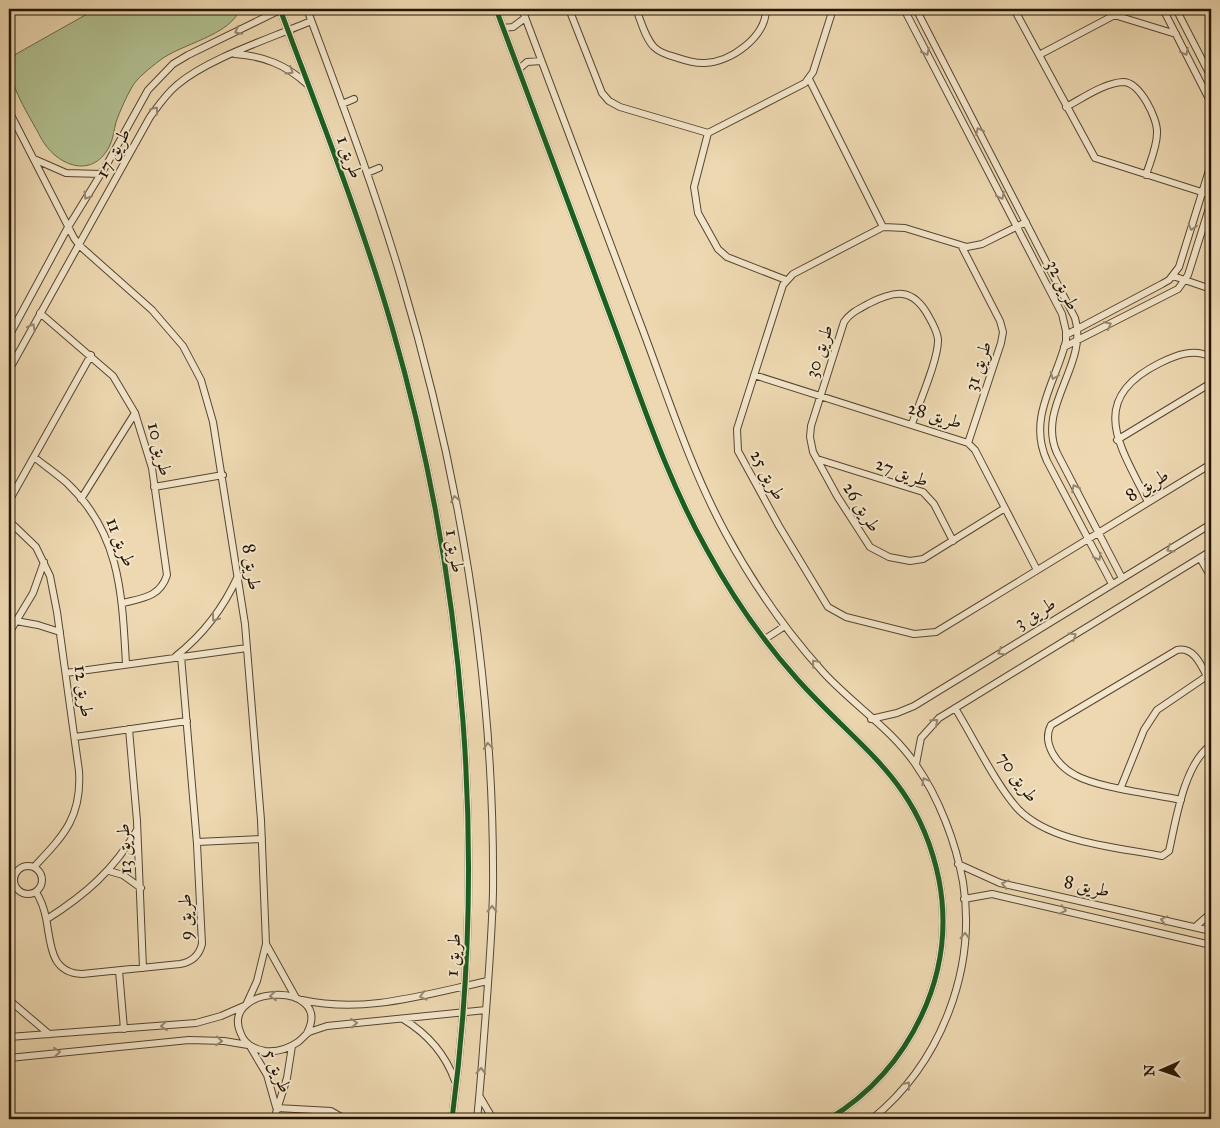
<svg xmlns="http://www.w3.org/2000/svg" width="1220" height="1128" viewBox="0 0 1220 1128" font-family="'IM FELL Great Primer',Amiri,serif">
  <rect width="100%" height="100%" fill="#edd8b1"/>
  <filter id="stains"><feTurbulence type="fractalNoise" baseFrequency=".004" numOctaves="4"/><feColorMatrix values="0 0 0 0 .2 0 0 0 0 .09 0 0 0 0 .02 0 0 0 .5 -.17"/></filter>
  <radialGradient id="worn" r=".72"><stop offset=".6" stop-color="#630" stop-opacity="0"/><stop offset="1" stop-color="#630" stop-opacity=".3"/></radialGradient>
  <!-- green -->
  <path fill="#b2c091" stroke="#6b6a4a" d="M96,9h144c-10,27 -60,35 -81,52 -9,7 -22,17 -27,26 -6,10 -12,24 -16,35 -2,8 -3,18 -7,25 -18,34 -54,17 -68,-9 -13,-25 -32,-51 -32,-80z"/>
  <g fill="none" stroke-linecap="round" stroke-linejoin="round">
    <!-- street casing -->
    <g stroke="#56462e" stroke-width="8">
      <path id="street" d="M280,9c39,105 81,210 112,318 74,256 95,528 60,792
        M307,9c33,89 67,178 94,269 59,198 94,406 92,614 -1,40 -4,79 -7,119 -3,36 -5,72 -9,108
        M496,9c39,105 79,211 118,317 28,75 53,153 93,224 25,46 56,91 91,130 63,70 121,100 141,200 18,95 -29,189 -110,239
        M522,9c40,106 80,213 120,319 26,69 48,139 83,204 27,50 60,98 98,140 29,32 69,57 93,93 23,33 40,78 47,117 14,87 -22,181 -91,237
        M569,9l33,84 7,8 11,6 88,26 97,-50 8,-11 20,-63
        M636,9c5,12 9,29 18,38 6,6 13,8 21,10 9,3 20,7 30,6 26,-1 61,-26 61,-54
        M904,9l158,305 4,17v10c-10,41 -39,77 -19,120l65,123
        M916,9l159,309c14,46 -39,89 -18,135l65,125
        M1014,9l81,149 116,37
        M1116,9l-2,6 62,19
        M1163,9l48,94
        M1176,9l35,68
        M503,28l10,-1 12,-9
        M235,54c29,2 51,11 72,30
        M1039,55l87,-46
        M519,69l8,-7 14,-1
        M809,79l74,148
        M342,104l12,-5
        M1066,107c17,-9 38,-24 57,-25 17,0 35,37 34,51 0,14 -7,29 -11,42
        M9,111l65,127 6,8 72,64 31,36 18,34 12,42 32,202 16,196 5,124 -9,37 -11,24
        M708,133l-14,54 4,26 20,36 9,8 59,23
        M34,159l32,14 35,1
        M367,173l12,-5
        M1026,222l-44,22 -15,3 -62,-19 -22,-1 -90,47 -10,11 -46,144 1,22 41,75 49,81 18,10 68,17 22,-2 275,-168
        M962,247l38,74 3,11 -2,11 -33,100
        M1173,276l38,13
        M40,313l73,63 22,37 17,55 15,107c-7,22 -24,23 -44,28
        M1066,335l96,-51 7,-4 10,-13 32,-103
        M9,336l58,-107 40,-65 41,-74 25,-26 15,-9 94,-46
        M1064,347l114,-58 10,-14 23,-73
        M9,370l141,-253c8,-11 16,-23 27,-32 31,-27 95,-47 134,-64
        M754,375l214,68 7,7 62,120
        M912,424c7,-21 27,-66 26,-85 -1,-8 -5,-15 -9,-22 -16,-30 -34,-27 -61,-13 -9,5 -18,9 -24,18l-33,104 -1,11 3,15 24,44 33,51 19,10 21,4 13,-2 82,-51
        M1117,440l94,-57
        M34,457c11,9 23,17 33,26 54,51 55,113 59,181
        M817,459l106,33 11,12 19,37
        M154,487l69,-12
        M81,499l54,-86
        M9,501l82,-146
        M1148,502c-27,-55 -63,-102 12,-139 16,-8 34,-15 51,-6
        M9,521l27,26 14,29 7,36 22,159c3,46 -15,64 -45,96
        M1200,558l11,19
        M16,621l22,4 22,7
        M9,633l24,-40 11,-31
        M765,639l20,-13
        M176,656c28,-22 47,-47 62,-80
        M66,673l181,-25
        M955,708c18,29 41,77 63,101 33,34 99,38 144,47l7,-5c7,-31 15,-87 42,-106
        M871,719l26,-6 17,-7 297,-182
        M129,729l8,92 6,147
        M75,737l112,-16
        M916,764l5,-26 18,-20 272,-167
        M1121,787l23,-57 13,-20 50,-34
        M1181,800c-27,-6 -83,-12 -106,-25 -17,-9 -34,-31 -24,-50l126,-75c19,-4 26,20 34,34
        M197,842l65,-3
        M958,864l42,19 211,48
        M14 880a14 14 0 1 1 28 0a14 14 0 1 1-28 0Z
        M109,871l14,4 18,13
        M36,892c5,8 8,16 10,26 5,24 3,55 36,56l98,-10c12,-2 19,-8 22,-20l-5,-100 -16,-188
        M964,899l28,-5 219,51
        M47,919c38,-24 67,-49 90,-89
        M1195,927l16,-14
        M266,944l30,54
        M119,971l5,58
        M9,1000l40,34
        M302,1000c64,14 124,-6 186,-19
        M403,1019c25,15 42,34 52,62
        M307,1033c28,-53 -89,-49 -66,1 4,11 13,15 24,17 11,1 23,-2 33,-9 4,-3 7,-7 11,-10 6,-2 12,-4 18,-6l159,-16
        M9,1037l187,-14 25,-7 23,-10
        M251,1048l16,27 9,32
        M9,1058l180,-18 35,1 24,4
        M480,1097l13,22
        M277,1108l54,3 14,8
        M146,1119h10
        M274,1119l13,-41 5,-32"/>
    </g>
    <!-- street -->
    <use href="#street" stroke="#f3e6cc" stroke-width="6"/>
    <!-- cycleway casing -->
    <g stroke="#f3e6cc" stroke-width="8">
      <path id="cycleway" d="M280,9c39,105 81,210 112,318 74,256 95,528 60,792
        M496,9c39,105 79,211 118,317 28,75 53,153 93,224 25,46 56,91 91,130 63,70 121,100 141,200 18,95 -29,189 -110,239"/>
    </g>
    <!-- cycleway -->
    <use href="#cycleway" stroke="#1b5e20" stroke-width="5"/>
  </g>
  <!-- one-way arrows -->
  <defs><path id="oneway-chevron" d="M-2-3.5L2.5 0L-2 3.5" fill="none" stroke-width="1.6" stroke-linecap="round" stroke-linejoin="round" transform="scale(1.25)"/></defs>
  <g stroke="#968872">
    <use href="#oneway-chevron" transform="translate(238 31) rotate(153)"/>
    <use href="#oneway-chevron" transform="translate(926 52) rotate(63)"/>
    <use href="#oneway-chevron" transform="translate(1185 52) rotate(63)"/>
    <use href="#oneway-chevron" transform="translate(290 71) rotate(32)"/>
    <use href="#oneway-chevron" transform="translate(155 110) rotate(-53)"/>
    <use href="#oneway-chevron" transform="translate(979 131) rotate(-117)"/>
    <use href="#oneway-chevron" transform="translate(87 196) rotate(121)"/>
    <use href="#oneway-chevron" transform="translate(1001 196) rotate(63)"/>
    <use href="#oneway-chevron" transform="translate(1192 227) rotate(107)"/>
    <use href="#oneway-chevron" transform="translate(1108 325) rotate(-27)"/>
    <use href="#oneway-chevron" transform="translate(32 327) rotate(-62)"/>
    <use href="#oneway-chevron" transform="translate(1054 376) rotate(111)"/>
    <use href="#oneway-chevron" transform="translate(1075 488) rotate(-117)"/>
    <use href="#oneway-chevron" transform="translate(455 499) rotate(-101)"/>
    <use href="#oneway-chevron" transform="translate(1170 549) rotate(149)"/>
    <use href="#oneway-chevron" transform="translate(1098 557) rotate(62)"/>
    <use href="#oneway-chevron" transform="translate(215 618) rotate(127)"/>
    <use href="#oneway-chevron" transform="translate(1073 636) rotate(-32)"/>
    <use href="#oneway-chevron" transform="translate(1001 652) rotate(149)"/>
    <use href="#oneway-chevron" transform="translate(815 663) rotate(-130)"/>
    <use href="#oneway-chevron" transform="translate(935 722) rotate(-40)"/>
    <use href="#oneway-chevron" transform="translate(488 746) rotate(-95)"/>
    <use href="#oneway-chevron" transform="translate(925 781) rotate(-119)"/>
    <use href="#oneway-chevron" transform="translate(1005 884) rotate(-167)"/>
    <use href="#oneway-chevron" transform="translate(492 909) rotate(-89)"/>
    <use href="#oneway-chevron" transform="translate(1063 910) rotate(13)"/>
    <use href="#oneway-chevron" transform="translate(1164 920) rotate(-167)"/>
    <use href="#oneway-chevron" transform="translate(965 936) rotate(-87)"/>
    <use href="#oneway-chevron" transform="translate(273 996) rotate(175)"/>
    <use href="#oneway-chevron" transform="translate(423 996) rotate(166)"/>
    <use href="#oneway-chevron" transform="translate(354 1023) rotate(-5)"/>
    <use href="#oneway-chevron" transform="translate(164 1026) rotate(175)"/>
    <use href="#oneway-chevron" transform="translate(219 1041) rotate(4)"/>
    <use href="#oneway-chevron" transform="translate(57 1052) rotate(-5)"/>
    <use href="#oneway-chevron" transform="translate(481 1071) rotate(-86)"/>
    <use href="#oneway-chevron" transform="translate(907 1085) rotate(-52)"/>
  </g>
  <g text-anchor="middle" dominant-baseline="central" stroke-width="4" stroke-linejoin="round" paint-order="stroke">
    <!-- street labels -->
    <g font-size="18" fill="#241503" stroke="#f3e6cc">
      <text transform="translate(113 153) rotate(-62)">طريق 17</text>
      <text transform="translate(350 157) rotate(70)">طريق 1</text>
      <text transform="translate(1063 285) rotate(64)">طريق 32</text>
      <text transform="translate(819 351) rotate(-72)">طريق 30</text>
      <text transform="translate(978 366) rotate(-72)">طريق 31</text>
      <text transform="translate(935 415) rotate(17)">طريق 28</text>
      <text transform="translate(160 449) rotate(76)">طريق 10</text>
      <text transform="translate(902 472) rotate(20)">طريق 27</text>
      <text transform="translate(768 475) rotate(61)">طريق 25</text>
      <text transform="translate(1147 485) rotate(-31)">طريق 8</text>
      <text transform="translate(862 507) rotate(58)">طريق 26</text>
      <text transform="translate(121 542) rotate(68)">طريق 11</text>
      <text transform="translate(455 551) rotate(81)">طريق 1</text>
      <text transform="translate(252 567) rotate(82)">طريق 8</text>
      <text transform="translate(1035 613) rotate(-31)">طريق 3</text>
      <text transform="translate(84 691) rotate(82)">طريق 12</text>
      <text transform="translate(1018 777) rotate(54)">طريق 70</text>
      <text transform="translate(124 849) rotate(-93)">طريق 13</text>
      <text transform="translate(1087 886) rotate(13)">طريق 8</text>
      <text transform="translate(185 917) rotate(-91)">طريق 9</text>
      <text transform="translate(453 955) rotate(-86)">طريق 1</text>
      <text transform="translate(278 1071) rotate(67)">طريق 5</text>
    </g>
  </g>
  <!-- margin -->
  <rect width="1220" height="1128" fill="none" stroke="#edd8b1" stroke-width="30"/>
  <rect x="10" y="10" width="1200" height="1108" fill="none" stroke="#241503" stroke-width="2.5"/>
  <rect x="15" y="15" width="1190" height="1098" fill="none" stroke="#241503"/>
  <!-- north arrow -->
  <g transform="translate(1162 1070) rotate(268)" stroke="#f3e6cc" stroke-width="4" paint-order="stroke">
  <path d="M0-4L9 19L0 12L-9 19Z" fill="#241503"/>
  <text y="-8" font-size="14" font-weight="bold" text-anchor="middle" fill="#241503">N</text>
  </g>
  <rect width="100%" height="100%" filter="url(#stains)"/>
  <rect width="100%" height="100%" fill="url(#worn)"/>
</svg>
